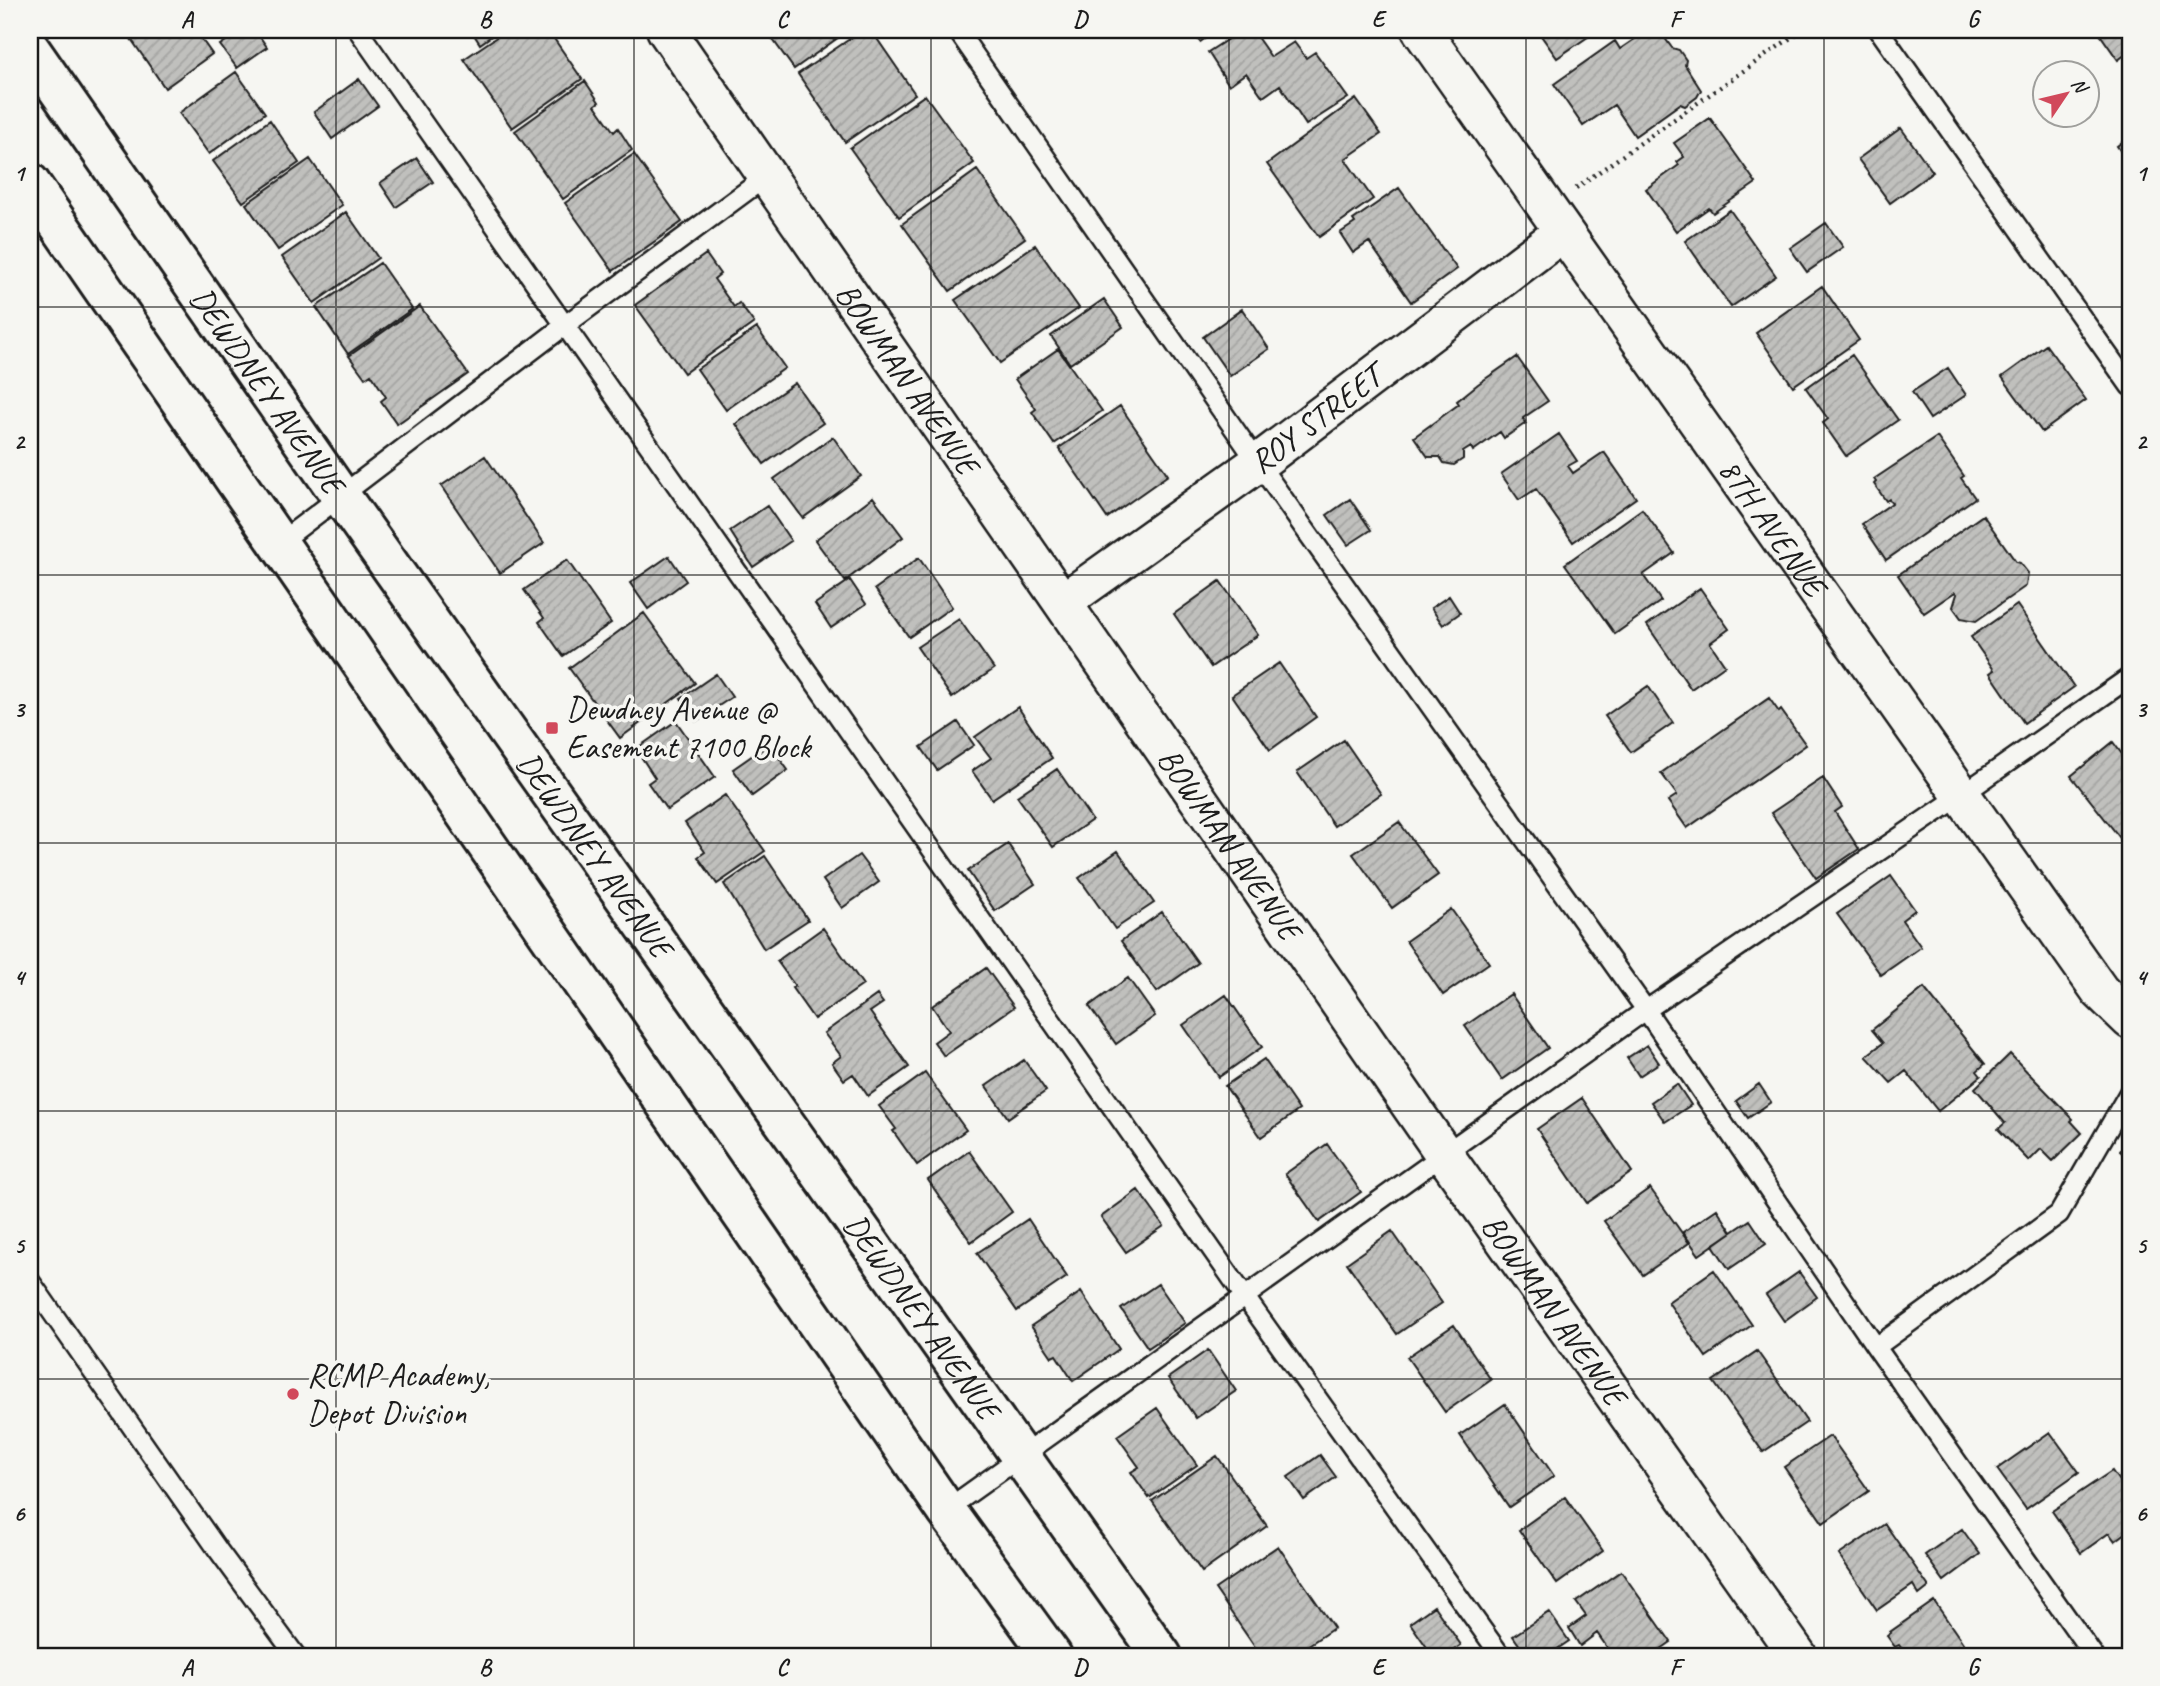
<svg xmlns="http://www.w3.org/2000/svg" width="2160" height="1686" viewBox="0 0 2160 1686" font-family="Caveat,sans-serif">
  <defs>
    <pattern id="building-hatch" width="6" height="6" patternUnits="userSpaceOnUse" patternTransform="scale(1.75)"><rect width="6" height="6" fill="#c0c0bd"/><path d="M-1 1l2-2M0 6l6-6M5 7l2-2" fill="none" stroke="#a4a4a2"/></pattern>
  </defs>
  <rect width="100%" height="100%" fill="#f6f6f2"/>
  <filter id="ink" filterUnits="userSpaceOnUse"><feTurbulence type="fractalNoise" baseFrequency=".0143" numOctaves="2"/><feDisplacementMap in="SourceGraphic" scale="14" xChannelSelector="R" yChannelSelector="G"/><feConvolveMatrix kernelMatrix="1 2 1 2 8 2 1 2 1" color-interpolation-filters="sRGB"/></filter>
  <g filter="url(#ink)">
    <!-- building -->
    <path fill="url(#building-hatch)" stroke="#1c1c1c" stroke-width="2" d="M137,30h58l17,24 -47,34 -36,-52z
      M221,30h34l12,17 -30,21 -17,-23 6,-4 -7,-10z
      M471,30h29l-20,14z
      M507,30h41l34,49 -70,49 -48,-69z
      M766,30h83l-55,39z
      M863,30h8l44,64 -70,48 -47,-68z
      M1191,30h26l-17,12z
      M1242,30h10l19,27 23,-15 12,16 9,-6 33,46 -42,27 -26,-40 -17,12 -17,-24 -17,12 -21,-33z
      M1537,30h61l-41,28z
      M1648,30h11l13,18 7,2 7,10 -1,5 16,25 -4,7 -12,9 -5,-2 -45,32 -21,-31 -31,21 -29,-42 61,-43 5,8z
      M2097,30h33v21l-12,9z
      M236,72l29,41 -56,41 -30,-41z
      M359,79l19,27 -46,33 -18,-27z
      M585,81l14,21 -4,3 19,27 4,-4 14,22 -69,49 -48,-68z
      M925,95l49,68 -75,54 -49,-69z
      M1356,99l25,35 -36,25 28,40 -54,38 -52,-73z
      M1710,118l46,65 -43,30 -4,-5 -33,23 -30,-42 33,-24 -2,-3 7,-5 -10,-14z
      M270,120l29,43 -56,39 -30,-41z
      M1901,128l32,44 -43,31 -32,-44z
      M2130,136v29l-13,-19z
      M634,154l48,68 -69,49 -48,-68z
      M417,158l16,24 -37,25 -16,-24z
      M310,159l32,46 -64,45 -32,-46z
      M977,170l48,68 -75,53 -48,-67z
      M1399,188l58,81 -46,33 -42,-60 -16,11 -13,-20 15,-10 -2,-3z
      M1730,210l46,66 -45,31 -46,-66z
      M346,212l32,46 -64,45 -32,-46z
      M1826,223l17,24 -36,25 -17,-24z
      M1035,245l44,63 -79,55 -45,-63z
      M706,254l14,20 -6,5 20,28 5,-4 15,20 -70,50 -49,-68z
      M380,263l32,46 -64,45 -32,-47z
      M1822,286l37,54 -66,46 -37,-53z
      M1104,299l19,28 -53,37 -19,-28z
      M420,306l48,68 -71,50 -16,-23 5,-4 -15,-23 -6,4 -16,-22z
      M1242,309l27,40 -39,27 -27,-39z
      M757,328l28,40 -59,42 -29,-41z
      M2046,345l40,55 -44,32 -40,-55z
      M1058,349l44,62 -48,33 -22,-32 4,-3 -21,-30z
      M1852,355l46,65 -52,36 -23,-33 5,-4 -22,-31z
      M1517,357l31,44 -25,17 3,5 -22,15 -4,-6 -27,19 -2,-4 -8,5v7l-9,6 -10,-2 -4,-6h-12l-14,-20 45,-33 -2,-3 21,-17z
      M1948,368l18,27 -36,24 -18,-27z
      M795,383l28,40 -59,41 -28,-40z
      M1120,406l48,69 -61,43 -48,-70z
      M1559,434l18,27 -9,5 5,7 31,-21 32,46 -63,44 -37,-53 -17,11 -18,-26z
      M833,437l28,39 -58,42 -29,-39z
      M1937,437l27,39 -3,2 14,20 -89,62 -24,-36 30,-21 -3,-4 -3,2 -12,-17 2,-2 -2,-3z
      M485,456l59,87 -44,30 -59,-87z
      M873,497l30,40 -58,44 -30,-41z
      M1350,499l21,31 -23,15 -21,-30z
      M767,506l24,35 -38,26 -23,-36z
      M1642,509l32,44 -31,22 18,26 -46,33 -50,-70z
      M1983,515l33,47 4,1 8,10 -2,13 -50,35 -15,-3 -8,-11 4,-13 -2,-2 -31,21 -26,-38z
      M669,556l17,25 -38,28 -18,-26z
      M919,558l33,49 -43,30 -34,-48z
      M567,560l44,63 -48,33 -24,-34 5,-4 -20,-28z
      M850,580l16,24 -35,24 -16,-24z
      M1220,581l38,54 -47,32 -37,-53z
      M1700,588l29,41 -19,14 15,22 -34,24 -44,-64z
      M1449,596l11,17 -17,12 -12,-17z
      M2017,605l57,82 -50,36 -34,-50 4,-3 -23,-33z
      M644,613l51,70 -75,55 -51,-70z
      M959,619l35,50 -42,29 -35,-51z
      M1279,663l37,54 -46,33 -38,-55z
      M716,674l16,23 -36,24 -15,-23z
      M1648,686l25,37 -42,29 -26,-36z
      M1769,698l10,14 2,-2 25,35 -119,83 -19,-27 9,-6 -16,-22z
      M1018,707l34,51 -60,41 -20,-28 19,-13 -16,-21z
      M676,721l39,56 -48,33 -19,-27 7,-5 -19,-29z
      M958,722l16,23 -37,25 -16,-23z
      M1344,740l37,54 -47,32 -37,-54z
      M2113,742l17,23v73l-6,5 -53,-67z
      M769,744l19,26 -36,26 -19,-27z
      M1057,769l35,51 -39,27 -36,-51z
      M1823,778l19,29 -7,5 24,37 -43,29 -45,-65z
      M725,795l40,56 -48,33 -19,-27 7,-5 -20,-29z
      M1399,822l39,53 -46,33 -39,-54z
      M1008,844l27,40 -40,27 -27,-40z
      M1118,851l36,52 -39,26 -36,-51z
      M859,855l20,27 -37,26 -19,-28z
      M765,856l43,64 -44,29 -40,-65z
      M1891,876l24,34 -13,10 19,27 -40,28 -44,-61z
      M1451,909l38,54 -46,32 -37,-54z
      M1162,912l36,51 -41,29 -36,-51z
      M823,928l40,57 -49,34 -22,-31 3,-2 -18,-25z
      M986,968l28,39 -70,49 -10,-14 15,-11 -17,-25z
      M1128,978l27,38 -39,28 -27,-38z
      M1924,988l61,76 -8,7 4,5 -43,35 -32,-40 -15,12 -25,-27 17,-13 -11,-13z
      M1511,994l37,54 -46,32 -37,-54z
      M877,995l6,8 -13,9 39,55 -41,29 -15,-22 -9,6 -12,-17 9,-7 -17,-23z
      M1226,995l36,52 -43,30 -36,-52z
      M1647,1045l12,18 -20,13 -12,-18z
      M2010,1054l63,65 -2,2 11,12 -29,28 -12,-12 -12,12 -31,-32 7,-6 -30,-35z
      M1264,1059l35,51 -38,27 -36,-51z
      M1024,1060l22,31 -38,27 -22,-32z
      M925,1073l41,57 -49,35 -24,-34 3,-2 -17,-23z
      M1677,1084l14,21 -26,17 -14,-20z
      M1759,1084l12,18 -23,16 -12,-17z
      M1582,1098l50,74 -45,31 -50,-74z
      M2130,1137v22l-10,-8z
      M1327,1144l34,48 -42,30 -34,-48z
      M969,1151l43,61 -41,30 -43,-62z
      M1650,1188l39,55 -46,32 -39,-54z
      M1138,1190l26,36 -38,26 -25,-35z
      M1717,1209l15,23 -33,23 -16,-23z
      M1028,1219l39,58 -50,34 -40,-58z
      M1750,1220l16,24 -37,25 -16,-24z
      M1392,1231l50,72 -45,31 -50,-71z
      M1714,1270l38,55 -46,32 -38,-55z
      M1799,1272l18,25 -33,24 -18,-26z
      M1158,1284l27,39 -37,25 -27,-39z
      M1081,1292l38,57 -46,32 -17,-26 -4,2 -21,-31z
      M1454,1325l37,55 -46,32 -38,-55z
      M1208,1350l28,41 -40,27 -28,-40z
      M1757,1351l50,71 -44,30 -50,-71z
      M1505,1404l49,72 -45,31 -49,-72z
      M1157,1408l40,57 -48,33 -18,-26 8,-5 -22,-31z
      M2050,1432l29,40 -53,37 -29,-40z
      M1830,1436l39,55 -46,32 -39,-56z
      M1320,1455l16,22 -32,23 -16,-23z
      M1217,1456l50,70 -65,46 -50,-71z
      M2112,1471l18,26v33l-15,11 -6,-8 -28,20 -29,-42z
      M1565,1497l38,54 -46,33 -38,-54z
      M1885,1524l44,63 -10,8 -6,-10 -36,25 -38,-55z
      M1962,1529l18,25 -36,27 -19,-26z
      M1278,1546l56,82 -42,28h-31l-46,-67z
      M1621,1571l50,71 -20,14h-38l-16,-23 -17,13 -11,-18 17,-12 -10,-14z
      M1934,1601l38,55h-65l-8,-11 -4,2 -8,-11 4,-3 -1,-1z
      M1434,1606l27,39 -16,11h-12l-23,-33z
      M1549,1612l20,29 -22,15h-20l-14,-20z"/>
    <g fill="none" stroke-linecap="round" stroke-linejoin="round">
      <!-- service casing -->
      <g stroke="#1c1c1c" stroke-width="23">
        <path id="service" d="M358,30l887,1267 256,359
          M957,30l301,433 388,547 230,337 218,309
          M1879,30l251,356
          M279,543l285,-217 203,-150
          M30,1281l188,269 78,106
          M1876,1347l183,-133 71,-123
          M946,1510l700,-500 314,-214 170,-119"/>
      </g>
      <!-- minor casing -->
      <g stroke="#1c1c1c" stroke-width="42">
        <g id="minor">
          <path id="s1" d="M666,30l778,1124 354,502"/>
          <path id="s2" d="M1421,30l679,961 30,29"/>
          <path id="s3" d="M1063,602l195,-139 305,-231"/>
        </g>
      </g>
      <!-- secondary casing -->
      <g stroke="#1c1c1c" stroke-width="44">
        <g id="secondary">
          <path id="s4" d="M30,49l310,446 822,1161"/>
          <path d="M30,183l916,1327 106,146"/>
        </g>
      </g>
      <!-- path -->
      <path stroke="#1c1c1c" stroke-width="4.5" stroke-dasharray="2 5" stroke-linecap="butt" d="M1576,188l226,-158"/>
      <!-- service -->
      <use href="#service" stroke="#f6f6f2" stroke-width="18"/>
      <!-- minor -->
      <use href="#minor" stroke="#f6f6f2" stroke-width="37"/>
      <!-- secondary -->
      <use href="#secondary" stroke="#f6f6f2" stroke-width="38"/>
    </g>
  </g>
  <!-- grid -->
  <path fill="none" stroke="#1c1c1c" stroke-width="2" stroke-opacity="0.55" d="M336,30v1626M634,30v1626M931,30v1626M1229,30v1626M1526,30v1626M1824,30v1626M30,307h2100M30,575h2100M30,843h2100M30,1111h2100M30,1379h2100"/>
  <!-- markers -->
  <g fill="#d1495b" stroke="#f6f6f2" stroke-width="2.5">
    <rect x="545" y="721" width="14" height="14" rx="3.5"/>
    <circle cx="293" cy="1394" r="7"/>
  </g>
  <g text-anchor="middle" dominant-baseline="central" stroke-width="7" stroke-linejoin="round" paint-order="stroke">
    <!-- street labels -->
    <g font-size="33" fill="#1c1c1c" stroke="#f6f6f2">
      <text stroke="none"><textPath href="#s1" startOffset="424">BOWMAN AVENUE</textPath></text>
      <text stroke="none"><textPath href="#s4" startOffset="416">DEWDNEY AVENUE</textPath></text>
      <text stroke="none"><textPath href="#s3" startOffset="312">ROY STREET</textPath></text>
      <text stroke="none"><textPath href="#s2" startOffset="609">8TH AVENUE</textPath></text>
      <text stroke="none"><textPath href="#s1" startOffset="990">BOWMAN AVENUE</textPath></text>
      <text stroke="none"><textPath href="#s4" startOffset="984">DEWDNEY AVENUE</textPath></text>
      <text stroke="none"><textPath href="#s1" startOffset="1558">BOWMAN AVENUE</textPath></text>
      <text stroke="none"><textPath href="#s4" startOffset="1550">DEWDNEY AVENUE</textPath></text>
    </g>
    <!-- poi labels -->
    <g font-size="33" fill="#1c1c1c" stroke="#f6f6f2" text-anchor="start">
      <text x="566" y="709">Dewdney Avenue @<tspan x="566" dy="38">Easement 7100 Block</tspan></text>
      <text x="307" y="1375">RCMP Academy,<tspan x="307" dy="38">Depot Division</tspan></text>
    </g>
  </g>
  <!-- margin -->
  <rect width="2160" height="1686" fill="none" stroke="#f6f6f2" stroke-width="77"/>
  <!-- north arrow -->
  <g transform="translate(2066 94) rotate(55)"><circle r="33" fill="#f6f6f2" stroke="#9f9f9c" stroke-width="2"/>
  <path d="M0-5L12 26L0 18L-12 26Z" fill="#d1495b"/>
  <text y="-10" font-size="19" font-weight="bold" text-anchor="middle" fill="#1c1c1c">N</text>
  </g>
  <rect x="38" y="38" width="2084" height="1610" fill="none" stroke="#1c1c1c" stroke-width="2.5"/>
  <g font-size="23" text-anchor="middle" font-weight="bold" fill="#1c1c1c">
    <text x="187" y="27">A</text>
    <text x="485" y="27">B</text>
    <text x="782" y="27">C</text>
    <text x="1080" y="27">D</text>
    <text x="1378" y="27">E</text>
    <text x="1675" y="27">F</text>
    <text x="1973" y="27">G</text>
    <text x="19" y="181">1</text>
    <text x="2141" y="181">1</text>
    <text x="19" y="449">2</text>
    <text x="2141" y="449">2</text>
    <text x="19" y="717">3</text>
    <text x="2141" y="717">3</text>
    <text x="19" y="985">4</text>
    <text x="2141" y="985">4</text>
    <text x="19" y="1253">5</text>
    <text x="2141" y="1253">5</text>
    <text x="19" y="1521">6</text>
    <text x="2141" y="1521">6</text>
    <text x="187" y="1675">A</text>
    <text x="485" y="1675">B</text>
    <text x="782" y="1675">C</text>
    <text x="1080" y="1675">D</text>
    <text x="1378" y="1675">E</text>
    <text x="1675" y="1675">F</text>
    <text x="1973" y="1675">G</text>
  </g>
</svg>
